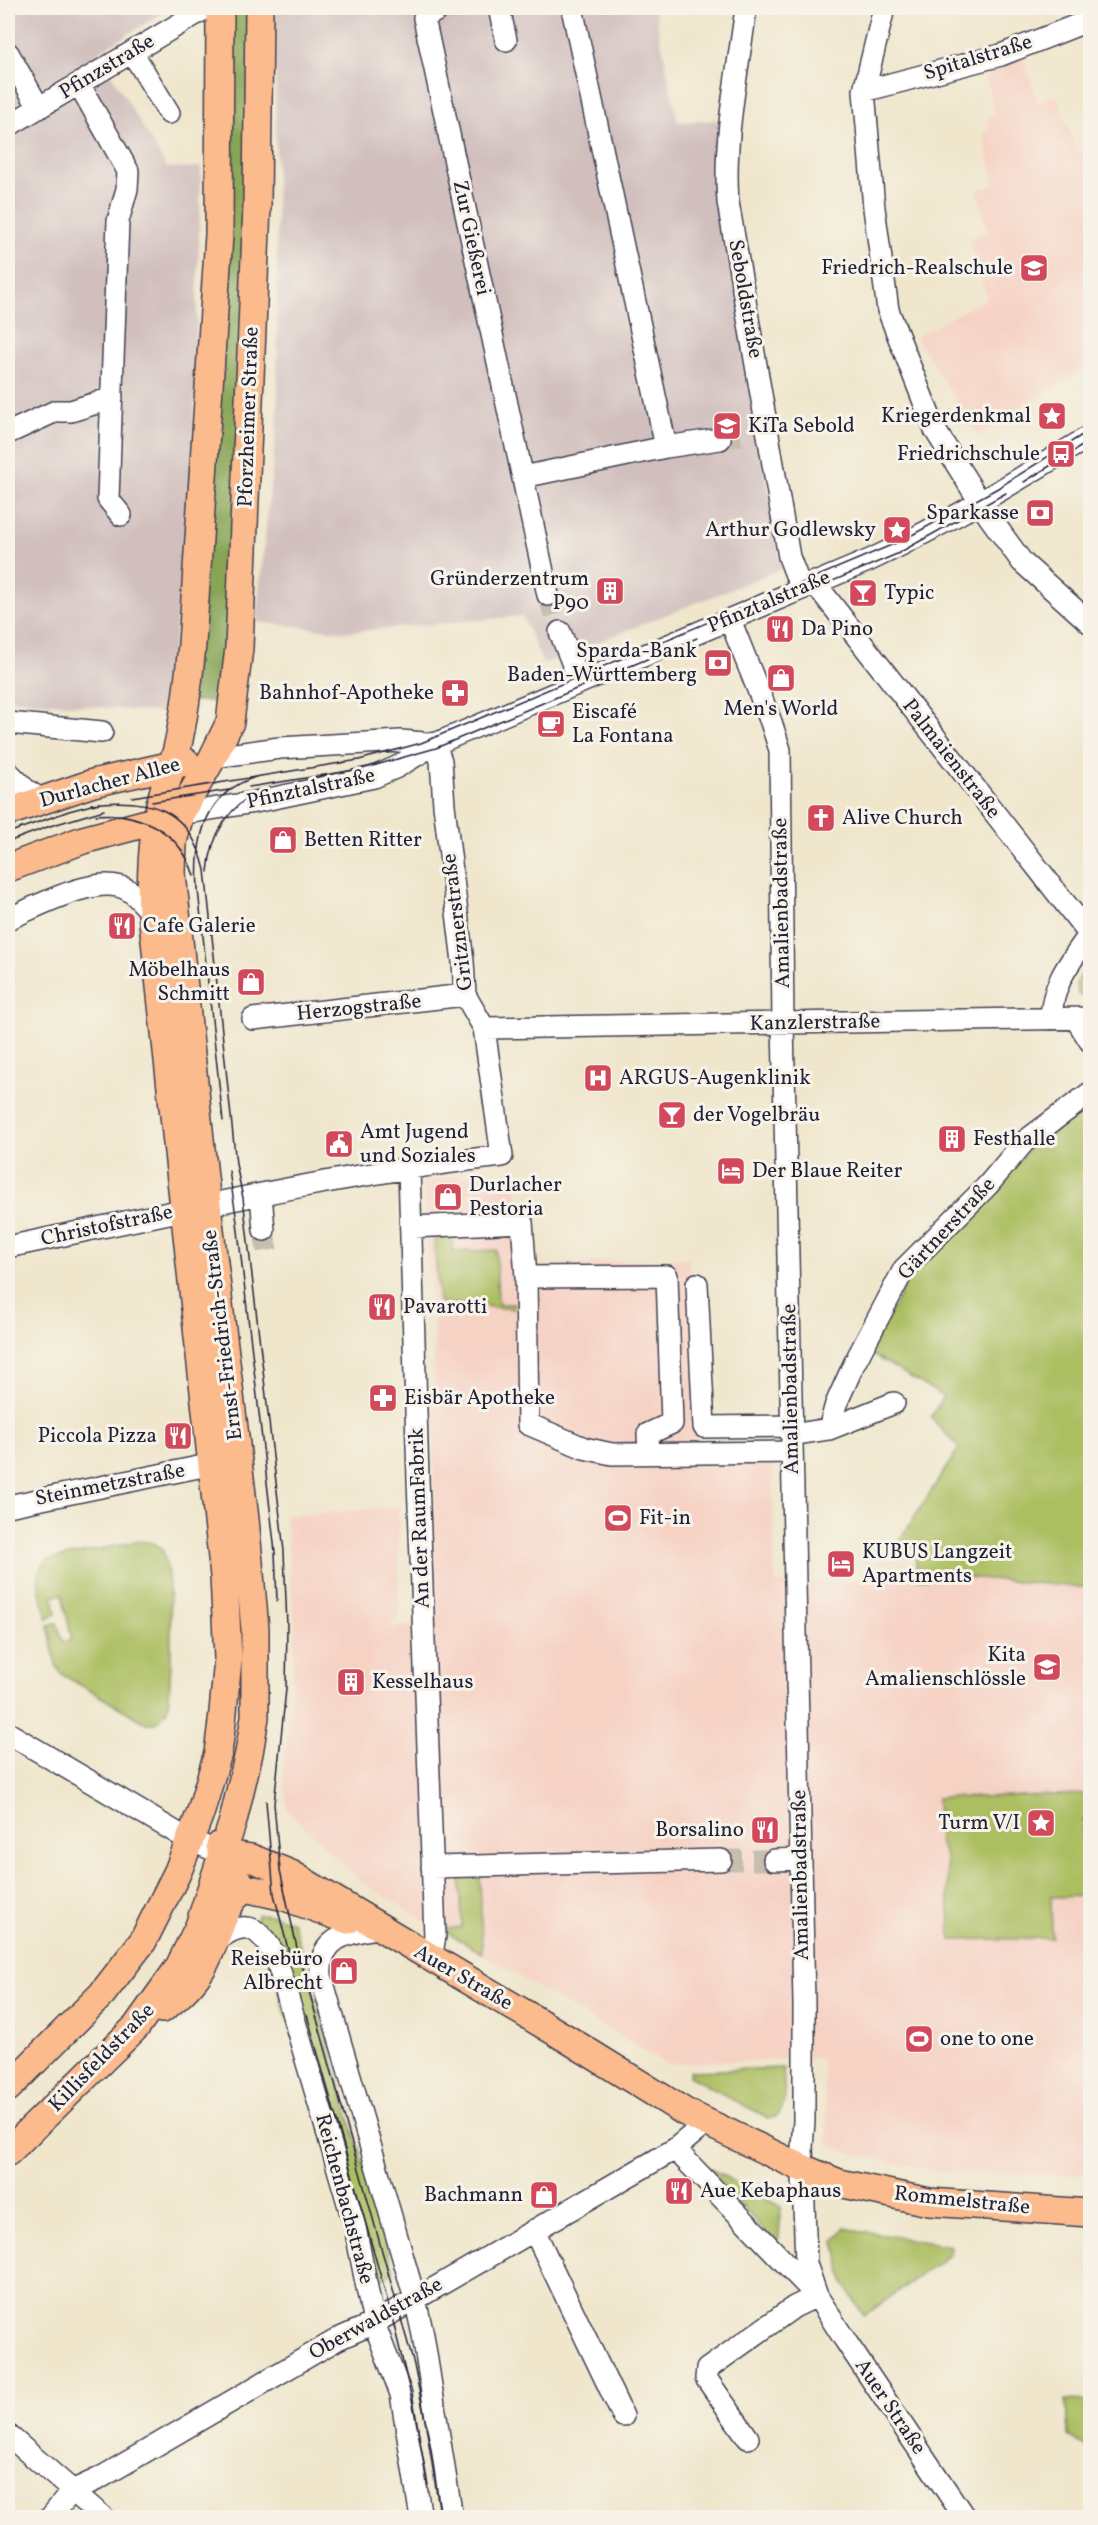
<svg xmlns="http://www.w3.org/2000/svg" width="1098" height="2525" viewBox="0 0 1098 2525" font-family="Vollkorn,serif">
  <rect width="100%" height="100%" fill="#f7f3e8"/>
  <filter id="ink" filterUnits="userSpaceOnUse"><feTurbulence type="fractalNoise" baseFrequency=".0167" numOctaves="2"/><feDisplacementMap in="SourceGraphic" scale="12" xChannelSelector="R" yChannelSelector="G"/><feConvolveMatrix kernelMatrix="1 2 1 2 8 2 1 2 1" color-interpolation-filters="sRGB"/></filter>
  <filter id="wash" filterUnits="userSpaceOnUse"><feTurbulence type="fractalNoise" baseFrequency=".008" numOctaves="4" result="noise"/><feDisplacementMap in="SourceGraphic" scale="24" xChannelSelector="R" yChannelSelector="G"/><feGaussianBlur stdDeviation="1.35" result="paint"/><feColorMatrix in="noise" values="0 0 0 0 0 0 0 0 0 0 0 0 0 0 0 0 0 1.4 0 .05"/><feComposite in="paint" operator="in"/></filter>
  <g filter="url(#wash)">
    <rect width="100%" height="100%" fill="#efe6cc"/>
    <!-- built -->
    <path fill="#f6d2c4" d="M1022,57l16,45 19,-7 21,59 9,-3 3,8v206l-113,70 -61,-99 71,-38 -18,-59 19,-6 -11,-43 18,-5 -11,-50 5,-9 -2,-9 8,-2 -11,-45z
      M513,1172l20,94 156,-8 8,183 75,1 3,141 191,-6 124,11v587l-150,-3 -79,-16 -33,-12 -6,-86 -156,6 -302,-180 -76,-73 -5,-39 9,-82 3,-61 -10,-113 114,-9v109l-9,11 44,-4v-301l-12,-141z"/>
    <!-- industrial -->
    <path fill="#d1bfbe" d="M8,8h163l-73,44 69,116 34,-1 -9,320 -26,226 -158,-14z
      M275,8h379l24,114 43,-2 31,268 29,181 -238,95 -21,-48 -174,16 -92,-10 22,-209z"/>
    <!-- green -->
    <path fill="#abbe61" stroke="#66704e" stroke-width="1.5" d="M1090,970v31l-12,-7 -2,-10 5,-9z
      M1090,1113v475l-124,-11 -49,2 -2,-32 -19,-1 63,-98 -28,-30 12,-22 -74,-43 44,-82 117,-122 37,-27z
      M452,1237l1,15 43,-2 2,54h16v5l-75,-7 -5,-64z
      M139,1541c8,1 16,1 22,7 12,15 12,139 6,161 -2,6 -7,10 -12,14h-9l-85,-49 -5,-9 -8,-40 9,-2 6,19 9,-2 -10,-46 -9,2 3,18 -9,4c-5,-20 -17,-44 1,-58z
      M1090,1794v26l-8,1 1,41 7,1v33l-39,1 1,41 -101,2 -5,-82 -7,-16 -2,-44z
      M480,1874l2,79 -40,-23 20,-3 -2,-52z
      M258,1914l15,1 20,7 101,350 -16,10 -1,-3 -5,3 -116,-362z
      M783,2068l2,33 -9,16 -8,1 -79,-42v-3l2,-2z
      M707,2167l74,40 -2,31 -4,5z
      M844,2228l107,18 -1,8 -86,62 -20,-32 -9,-43z
      M1066,2400l24,1v48l-22,-13z"/>
    <!-- forest -->
    <path fill="#88a557" stroke="#556449" stroke-width="1.5" d="M225,8h30l-27,693h-35z"/>
  </g>
  <g filter="url(#ink)">
    <g fill="none" stroke-linecap="round" stroke-linejoin="round">
      <!-- minor-tunnel -->
      <path stroke="#c6bfaf" stroke-width="21" stroke-dasharray="21 10" stroke-linecap="butt" d="M720,439l27,-5
        M548,595l12,37
        M264,1230l4,27
        M721,1860h53"/>
      <!-- minor casing -->
      <g stroke="#413f51" stroke-width="24">
        <path id="minor" d="M441,8l-17,10 124,577
          M499,8l7,32
          M572,8l94,439
          M746,8c-8,63 -23,130 -18,194l61,355 12,31
          M884,8l-20,83 10,117 14,102 47,120 53,85 34,47 68,61
          M132,52l37,61
          M8,53l31,55
          M79,84l49,87 -1,18 -9,32 -10,278 13,16
          M864,91l137,-36 89,-35
          M8,126l198,-118
          M8,433l48,-22h15l41,-13
          M523,477l143,-30 54,-8
          M814,582l276,353
          M730,620l41,102 9,28 3,273 21,980v118l-2,26 4,117 11,32 28,44 120,178
          M560,632l20,50
          M8,723l94,9
          M213,757l67,-9 121,-7 34,3
          M8,772l17,17 17,11
          M180,814l75,-12 119,-25 23,-10 38,-23 435,-184c77,-36 148,-80 220,-124
          M8,919c28,-12 91,-47 120,-29 9,5 17,16 24,23
          M253,1019l212,-24
          M1051,1019c1,-36 19,-57 39,-85
          M1076,1019l14,22
          M484,1028l606,-10
          M409,1168l9,311 17,457 -4,23
          M261,1195l3,35
          M411,1227l111,-5 4,55 2,147 56,24 28,6 180,-2
          M8,1247c163,-34 328,-73 494,-91l-18,-128 -19,-33 -2,-33 -19,-157 -3,-44 -6,-17
          M526,1277l141,-1 5,147 -24,11 1,19
          M697,1284l7,143 87,-1
          M829,1429l7,-25 18,-40 50,-95 84,-84 36,-43 66,-49
          M791,1435l38,-6 65,-26
          M8,1506l205,-42
          M8,1733l181,107 32,13
          M774,1860l27,-1
          M432,1867l289,-7
          M377,1928c-30,5 -59,10 -56,48l94,323 8,36 29,183
          M216,1941c30,-24 43,-14 60,16l79,270 19,96 27,71 20,124
          M675,2149l140,145
          M534,2230l89,186
          M8,2435l96,83
          M748,2438l-42,-60 1,-9 87,-62 23,-11
          M50,2518l22,-27 28,-13 238,-139 36,-16 301,-174 30,-25"/>
      </g>
      <!-- major casing -->
      <g stroke="#413f51" stroke-width="30">
        <path id="major" d="M8,812l85,-29 93,-21
          M8,868l75,-28 90,-24
          M220,1845l6,23 19,20 40,9 63,23
          M221,1853l30,5 40,16 278,166 116,72 117,56 37,15 90,19 161,11
          M162,2009c18,-13 34,-28 44,-48 11,-21 19,-62 39,-73
          M8,2088l94,-94 41,-53 35,-70 23,-60 17,-58 4,-31 6,-63 -4,-83 -72,-663c-2,-41 0,-80 11,-120 4,-14 10,-29 14,-44 8,-35 12,-70 15,-105l27,-409 1,-227
          M8,2152l128,-125 43,-60 20,-41 34,-105 16,-68 6,-36v-88l-10,-110 -38,-314 -35,-331 1,-32 7,-28 33,-57 17,-35 9,-74 18,-442 2,-198"/>
      </g>
      <!-- minor -->
      <use href="#minor" stroke="#fff" stroke-width="21"/>
      <!-- major -->
      <use href="#major" stroke="#fbbb8d" stroke-width="27"/>
      <!-- tram -->
      <path stroke="#22223b" stroke-width="1.5" d="M1024,482l66,-41
        M730,624l167,-70 109,-61
        M249,787l113,-18 74,-21 261,-110
        M132,797l227,-37 62,-17 480,-202 97,-53 92,-58
        M152,802l77,-12
        M91,804c58,-7 99,3 114,66l31,294 7,34 41,353 3,75 -1,63 -12,115 6,66 17,78 117,417 17,84 10,69
        M96,815c44,-4 85,17 98,61
        M8,833l61,-22 30,-8
        M8,842l42,-16 54,-16
        M208,872c3,-39 21,-67 56,-84
        M223,1121l-25,-231c-3,-51 5,-98 61,-114
        M229,1171l8,51 38,330 2,49
        M266,1801l8,93 16,63
        M307,2015l84,298 22,91 15,81"/>
    </g>
  </g>
  <!-- icons -->
  <defs>
    <g id="school-square" transform="scale(1.5)"><rect x="-9" y="-9" width="18" height="18" rx="4" fill="#d1495b" stroke="#f7f3e8"/><path d="M0-5L7-2L0 1L-7-2ZM-4 1L0 2.5L4 1V4Q0 6-4 4Z" fill="#fff"/></g>
    <g id="sight-square" transform="scale(1.5)"><rect x="-9" y="-9" width="18" height="18" rx="4" fill="#d1495b" stroke="#f7f3e8"/><path d="M0-6L1.8-2.2L6-1.7L2.9 1.2L3.7 5.4L0 3.3L-3.7 5.4L-2.9 1.2L-6-1.7L-1.8-2.2Z" fill="#fff"/></g>
    <g id="bus-square" transform="scale(1.5)"><rect x="-9" y="-9" width="18" height="18" rx="4" fill="#d1495b" stroke="#f7f3e8"/><path d="M-5-6H5V4H4V6H2V4H-2V6H-4V4H-5ZM-3.5-4V0h7V-4ZM-3.5 1.2v1.5H-2V1.2ZM2 1.2v1.5H3.5V1.2Z" fill="#fff"/></g>
    <g id="bank-square" transform="scale(1.5)"><rect x="-9" y="-9" width="18" height="18" rx="4" fill="#d1495b" stroke="#f7f3e8"/><path d="M-6-4H6V4H-6ZM0-2.3a2.3 2.3 0 1 0 0 4.6a2.3 2.3 0 1 0 0-4.6Z" fill="#fff"/></g>
    <g id="building-square" transform="scale(1.5)"><rect x="-9" y="-9" width="18" height="18" rx="4" fill="#d1495b" stroke="#f7f3e8"/><path d="M-4-6H4V6H1V3H-1V6H-4ZM-2.5-4.3h1.7v1.8h-1.7ZM.8-4.3h1.7v1.8H.8ZM-2.5-1h1.7V.8h-1.7ZM.8-1h1.7V.8H.8Z" fill="#fff"/></g>
    <g id="bar-square" transform="scale(1.5)"><rect x="-9" y="-9" width="18" height="18" rx="4" fill="#d1495b" stroke="#f7f3e8"/><path d="M-6-5H6L.8 .8V4.5H3.5V6h-7V4.5H-.8V.8Z" fill="#fff"/></g>
    <g id="restaurant-square" transform="scale(1.5)"><rect x="-9" y="-9" width="18" height="18" rx="4" fill="#d1495b" stroke="#f7f3e8"/><path d="M-5-6h1v4h1v-4h1v4h1v-4h1v5L-1.5 .5V6h-2V.5L-5-1ZM5-6V6H3V1.5H1.5Q1.5-4 5-6Z" fill="#fff"/></g>
    <g id="shop-square" transform="scale(1.5)"><rect x="-9" y="-9" width="18" height="18" rx="4" fill="#d1495b" stroke="#f7f3e8"/><path d="M-5-2.5h2.3a2.7 3.5 0 0 1 5.4 0H5L5.5 6h-11ZM-1.5-2.5h3a1.5 2.3 0 0 0-3 0Z" fill="#fff"/></g>
    <g id="pharmacy-square" transform="scale(1.5)"><rect x="-9" y="-9" width="18" height="18" rx="4" fill="#d1495b" stroke="#f7f3e8"/><path d="M-2-6h4v4h4v4h-4v4h-4v-4h-4v-4h4Z" fill="#fff"/></g>
    <g id="cafe-square" transform="scale(1.5)"><rect x="-9" y="-9" width="18" height="18" rx="4" fill="#d1495b" stroke="#f7f3e8"/><path d="M-5.5-4.5H6V0H3Q3 3.5 0 3.5H-2.5Q-5.5 3.5-5.5 0ZM3-3.2v2h1.7v-2ZM-6 4.5H4V6H-6Z" fill="#fff"/></g>
    <g id="church-square" transform="scale(1.5)"><rect x="-9" y="-9" width="18" height="18" rx="4" fill="#d1495b" stroke="#f7f3e8"/><path d="M-1.2-6h2.4v3.5h3.3v2.4h-3.3V6h-2.4V-.1h-3.3v-2.4h3.3Z" fill="#fff"/></g>
    <g id="hospital-square" transform="scale(1.5)"><rect x="-9" y="-9" width="18" height="18" rx="4" fill="#d1495b" stroke="#f7f3e8"/><path d="M-5-5h3v3.5h4V-5h3V5h-3V1.5h-4V5h-3Z" fill="#fff"/></g>
    <g id="civic-square" transform="scale(1.5)"><rect x="-9" y="-9" width="18" height="18" rx="4" fill="#d1495b" stroke="#f7f3e8"/><path d="M-.6-6.5H3V-4.5H.6V-3L4-1V1h2V6H-6V1h2V-1L-.6-3ZM-1.2 2.5V6h2.4V2.5Z" fill="#fff"/></g>
    <g id="hotel-square" transform="scale(1.5)"><rect x="-9" y="-9" width="18" height="18" rx="4" fill="#d1495b" stroke="#f7f3e8"/><path d="M-6-4.5h1.5V1H6V5H4.5V3h-9V5H-6ZM-4 0a1.8 1.8 0 1 1 3.6 0ZM.5 0V-2.5h3Q6-2.5 6 0Z" fill="#fff"/></g>
    <g id="stadium-square" transform="scale(1.5)"><rect x="-9" y="-9" width="18" height="18" rx="4" fill="#d1495b" stroke="#f7f3e8"/><path d="M0-5a6.5 5 0 1 0 0 10a6.5 5 0 1 0 0-10ZM-3.5-1.8h7v3.6h-7Z" fill="#fff"/></g>
  </defs>
  <g fill-rule="evenodd">
    <use href="#school-square" x="1034" y="268"/>
    <use href="#sight-square" x="1052" y="416"/>
    <use href="#school-square" x="727" y="426"/>
    <use href="#bus-square" x="1061" y="454"/>
    <use href="#bank-square" x="1040" y="513"/>
    <use href="#sight-square" x="897" y="530"/>
    <use href="#building-square" x="610" y="591"/>
    <use href="#bar-square" x="863" y="593"/>
    <use href="#restaurant-square" x="780" y="629"/>
    <use href="#bank-square" x="718" y="663"/>
    <use href="#shop-square" x="781" y="678"/>
    <use href="#pharmacy-square" x="455" y="693"/>
    <use href="#cafe-square" x="551" y="724"/>
    <use href="#church-square" x="821" y="818"/>
    <use href="#shop-square" x="283" y="840"/>
    <use href="#restaurant-square" x="122" y="926"/>
    <use href="#shop-square" x="251" y="982"/>
    <use href="#hospital-square" x="598" y="1078"/>
    <use href="#bar-square" x="672" y="1115"/>
    <use href="#building-square" x="952" y="1139"/>
    <use href="#civic-square" x="339" y="1144"/>
    <use href="#hotel-square" x="731" y="1171"/>
    <use href="#shop-square" x="448" y="1197"/>
    <use href="#restaurant-square" x="382" y="1307"/>
    <use href="#pharmacy-square" x="383" y="1398"/>
    <use href="#restaurant-square" x="178" y="1436"/>
    <use href="#stadium-square" x="618" y="1518"/>
    <use href="#hotel-square" x="841" y="1564"/>
    <use href="#school-square" x="1047" y="1667"/>
    <use href="#building-square" x="351" y="1682"/>
    <use href="#sight-square" x="1041" y="1823"/>
    <use href="#restaurant-square" x="765" y="1830"/>
    <use href="#shop-square" x="344" y="1971"/>
    <use href="#stadium-square" x="919" y="2039"/>
    <use href="#restaurant-square" x="679" y="2191"/>
    <use href="#shop-square" x="544" y="2195"/>
  </g>
  <g text-anchor="middle" dominant-baseline="central" stroke-width="6" stroke-linejoin="round" paint-order="stroke">
    <!-- street labels -->
    <g font-size="21" fill="#22223b" stroke="#f7f3e8">
      <text transform="translate(978 58) rotate(-17)">Spitalstraße</text>
      <text transform="translate(107 67) rotate(-31)">Pfinzstraße</text>
      <text transform="translate(471 238) rotate(78)">Zur Gießerei</text>
      <text transform="translate(745 299) rotate(80)">Seboldstraße</text>
      <text transform="translate(249 417) rotate(-88)">Pforzheimer Straße</text>
      <text transform="translate(769 602) rotate(-23)">Pfinztalstraße</text>
      <text transform="translate(951 759) rotate(52)">Palmaienstraße</text>
      <text transform="translate(110 783) rotate(-15)">Durlacher Allee</text>
      <text transform="translate(311 789) rotate(-12)">Pfinztalstraße</text>
      <text transform="translate(782 903) rotate(-91)">Amalienbadstraße</text>
      <text transform="translate(458 922) rotate(-97)">Gritznerstraße</text>
      <text transform="translate(359 1008) rotate(-6)">Herzogstraße</text>
      <text transform="translate(815 1023) rotate(-1)">Kanzlerstraße</text>
      <text transform="translate(107 1226) rotate(-12)">Christofstraße</text>
      <text transform="translate(947 1229) rotate(-47)">Gärtnerstraße</text>
      <text transform="translate(223 1335) rotate(-97)">Ernst-Friedrich-Straße</text>
      <text transform="translate(791 1389) rotate(-91)">Amalienbadstraße</text>
      <text transform="translate(110 1485) rotate(-11)">Steinmetzstraße</text>
      <text transform="translate(420 1518) rotate(-92)">An der RaumFabrik</text>
      <text transform="translate(801 1875) rotate(-91)">Amalienbadstraße</text>
      <text transform="translate(463 1978) rotate(30)">Auer Straße</text>
      <text transform="translate(102 2058) rotate(-46)">Killisfeldstraße</text>
      <text transform="translate(344 2199) rotate(75)">Reichenbachstraße</text>
      <text transform="translate(962 2201) rotate(6)">Rommelstraße</text>
      <text transform="translate(376 2319) rotate(-29)">Oberwaldstraße</text>
      <text transform="translate(890 2407) rotate(56)">Auer Straße</text>
    </g>
    <!-- poi labels -->
    <g font-size="21" fill="#22223b" stroke="#f7f3e8" text-anchor="start">
      <text x="1013" y="268" text-anchor="end">Friedrich-Realschule</text>
      <text x="1031" y="416" text-anchor="end">Kriegerdenkmal</text>
      <text x="748" y="426">KiTa Sebold</text>
      <text x="1040" y="454" text-anchor="end">Friedrichschule</text>
      <text x="1019" y="513" text-anchor="end">Sparkasse</text>
      <text x="876" y="530" text-anchor="end">Arthur Godlewsky</text>
      <text x="589" y="579" text-anchor="end">Gründerzentrum<tspan x="589" dy="24">P90</tspan></text>
      <text x="884" y="593">Typic</text>
      <text x="801" y="629">Da Pino</text>
      <text x="697" y="651" text-anchor="end">Sparda-Bank<tspan x="697" dy="24">Baden-Württemberg</tspan></text>
      <text x="434" y="693" text-anchor="end">Bahnhof-Apotheke</text>
      <text x="781" y="709" text-anchor="middle">Men's World</text>
      <text x="572" y="712">Eiscafé<tspan x="572" dy="24">La Fontana</tspan></text>
      <text x="842" y="818">Alive Church</text>
      <text x="304" y="840">Betten Ritter</text>
      <text x="143" y="926">Cafe Galerie</text>
      <text x="230" y="970" text-anchor="end">Möbelhaus<tspan x="230" dy="24">Schmitt</tspan></text>
      <text x="619" y="1078">ARGUS-Augenklinik</text>
      <text x="693" y="1115">der Vogelbräu</text>
      <text x="360" y="1132">Amt Jugend<tspan x="360" dy="24">und Soziales</tspan></text>
      <text x="973" y="1139">Festhalle</text>
      <text x="752" y="1171">Der Blaue Reiter</text>
      <text x="469" y="1185">Durlacher<tspan x="469" dy="24">Pestoria</tspan></text>
      <text x="403" y="1307">Pavarotti</text>
      <text x="404" y="1398">Eisbär Apotheke</text>
      <text x="157" y="1436" text-anchor="end">Piccola Pizza</text>
      <text x="639" y="1518">Fit-in</text>
      <text x="862" y="1552">KUBUS Langzeit<tspan x="862" dy="24">Apartments</tspan></text>
      <text x="1026" y="1655" text-anchor="end">Kita<tspan x="1026" dy="24">Amalienschlössle</tspan></text>
      <text x="372" y="1682">Kesselhaus</text>
      <text x="1020" y="1823" text-anchor="end">Turm V/I</text>
      <text x="744" y="1830" text-anchor="end">Borsalino</text>
      <text x="323" y="1959" text-anchor="end">Reisebüro<tspan x="323" dy="24">Albrecht</tspan></text>
      <text x="940" y="2039">one to one</text>
      <text x="700" y="2191">Aue Kebaphaus</text>
      <text x="523" y="2195" text-anchor="end">Bachmann</text>
    </g>
  </g>
  <!-- margin -->
  <rect width="1098" height="2525" fill="none" stroke="#f7f3e8" stroke-width="30"/>
</svg>
